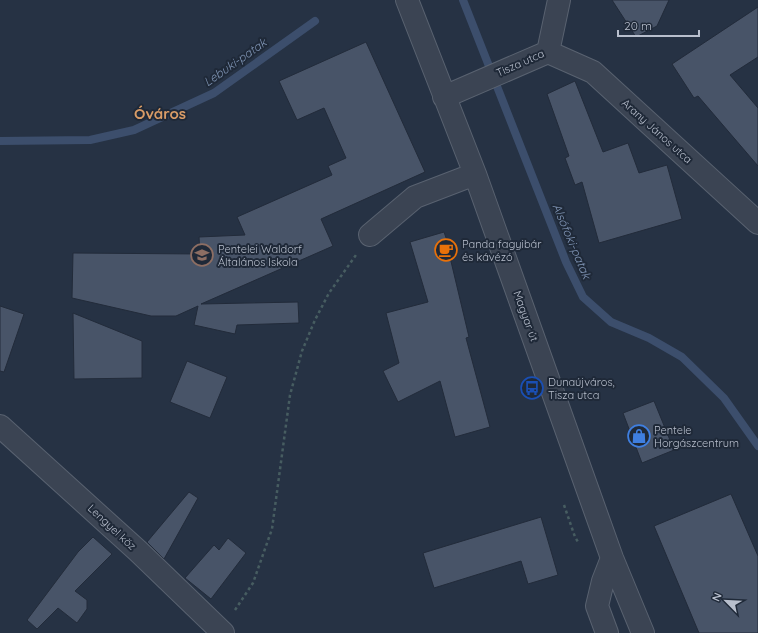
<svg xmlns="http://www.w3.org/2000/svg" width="758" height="633" viewBox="0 0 758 633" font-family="Quicksand,sans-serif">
  <rect width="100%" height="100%" fill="#263244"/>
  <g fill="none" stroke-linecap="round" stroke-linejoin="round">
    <!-- stream -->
    <path stroke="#3c4e6c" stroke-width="8" d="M463,0l103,262 17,35 28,25 38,16 33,19 42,41 34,48
      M0,141l90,-1 44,-10 80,-37 101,-72"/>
  </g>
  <!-- building -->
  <path fill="#485468" stroke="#222b3a" d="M612,0h57l-12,26 -21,11z
    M758,7v50l-28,18 28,33v58l-60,-70 -4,2 -22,-34z
    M366,42l59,130 -104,47 12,27 -132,58 97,-2 1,21 -62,2 -2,9 -41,-9 4,-19 -22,10h-25l-79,-18 1,-45 127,1 -1,-17 46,-2 -8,-18 95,-42 -4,-9 18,-8 -22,-50 -27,12 -18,-39z
    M575,81l28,71 25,-9 11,30 28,-8 15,54 -83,24 -17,-61 -7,3 -10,-27 4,-2 -22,-62z
    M444,232l7,20 -2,1 20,84 -3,1 24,89 -35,10 -15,-56 -42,21 -15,-31 16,-8 -13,-50 42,-11 -18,-60z
    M0,306l24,8 -20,58 -4,-1z
    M73,313l69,28v37l-68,1z
    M187,361l40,16 -17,41 -40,-16z
    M654,401l20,49 -32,13 -19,-50z
    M189,492l9,6 -34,61 -17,-17z
    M731,494l27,62v77h-59l-45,-107z
    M541,517l17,58 -30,9 -7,-23 -87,27 -11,-35z
    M93,537l19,17 -37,37 12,9v9l-10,14 -19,-15 -21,21 -10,-9 51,-68z
    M228,538l18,15 -35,46 -26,-21 29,-33 5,5z"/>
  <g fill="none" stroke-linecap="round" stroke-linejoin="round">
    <!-- minor casing -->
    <g stroke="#596270" stroke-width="24">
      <path id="minor" d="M407,0l68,174 137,384 31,75
        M548,52l45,20 165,151
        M548,52l11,-52
        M444,97l104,-45
        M370,235l45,-38 60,-23
        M0,426l138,125 85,82
        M607,633l-10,-27 6,-25 9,-23"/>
    </g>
    <!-- path -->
    <path stroke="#475d61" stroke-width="2.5" stroke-dasharray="3 3" stroke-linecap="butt" d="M564,505l11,32 3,5
      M235,610l18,-27 19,-54 18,-134 12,-44 13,-31 14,-27 27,-38"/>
    <!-- minor -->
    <use href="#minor" stroke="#3b4453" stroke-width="22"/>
  </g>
  <!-- icons -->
  <defs>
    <g id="cafe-ring" transform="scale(1.15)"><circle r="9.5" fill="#1f2938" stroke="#e8710a" stroke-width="1.5"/><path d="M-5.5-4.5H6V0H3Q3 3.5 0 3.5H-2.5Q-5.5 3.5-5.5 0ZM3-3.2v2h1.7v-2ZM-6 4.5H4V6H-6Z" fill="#e8710a"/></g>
    <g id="school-ring" transform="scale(1.15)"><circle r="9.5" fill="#1f2938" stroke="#8d6e63" stroke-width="1.5"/><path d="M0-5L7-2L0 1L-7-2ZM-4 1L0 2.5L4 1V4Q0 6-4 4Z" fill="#8d6e63"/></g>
    <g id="bus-ring" transform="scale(1.15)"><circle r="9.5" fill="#1f2938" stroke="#1a4fb4" stroke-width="1.5"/><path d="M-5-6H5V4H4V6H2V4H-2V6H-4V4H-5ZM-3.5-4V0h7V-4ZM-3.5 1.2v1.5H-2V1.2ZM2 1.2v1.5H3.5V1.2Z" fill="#1a4fb4"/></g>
    <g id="shop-ring" transform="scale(1.15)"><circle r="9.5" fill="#1f2938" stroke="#3f7fe0" stroke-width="1.5"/><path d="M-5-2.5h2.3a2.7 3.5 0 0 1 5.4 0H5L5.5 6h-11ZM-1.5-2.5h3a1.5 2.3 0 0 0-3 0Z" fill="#3f7fe0"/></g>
  </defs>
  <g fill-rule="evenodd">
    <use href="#cafe-ring" x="446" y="250"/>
    <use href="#school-ring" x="202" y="255"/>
    <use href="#bus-ring" x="532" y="388"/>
    <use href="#shop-ring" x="639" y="436"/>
  </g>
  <g text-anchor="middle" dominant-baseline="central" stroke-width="4" stroke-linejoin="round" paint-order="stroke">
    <!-- street labels -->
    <g font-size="11" fill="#b8bfcd" stroke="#1f2938">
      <text transform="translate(520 63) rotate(-24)">Tisza utca</text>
      <text transform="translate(657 131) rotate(42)">Arany János utca</text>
      <text transform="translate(526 316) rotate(70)">Magyar út</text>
      <text transform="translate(112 527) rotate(43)">Lengyel köz</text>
    </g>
    <!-- poi labels -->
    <g font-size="11" fill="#b8bfcd" stroke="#1f2938" text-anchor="start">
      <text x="462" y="244">Panda fagyibár<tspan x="462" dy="13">és kávézó</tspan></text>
      <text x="218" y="249">Pentelei Waldorf<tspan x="218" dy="13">Általános Iskola</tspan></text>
      <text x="548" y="382">Dunaújváros,<tspan x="548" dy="13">Tisza utca</tspan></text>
      <text x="654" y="430">Pentele<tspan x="654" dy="13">Horgászcentrum</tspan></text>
    </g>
    <!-- water labels -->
    <g font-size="12" font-style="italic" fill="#7f94b4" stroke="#1f2938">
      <text transform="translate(235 62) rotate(-35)">Lebuki-patak</text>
      <text transform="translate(572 241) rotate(67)">Alsófoki-patak</text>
    </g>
    <!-- district labels -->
    <g font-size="15" font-weight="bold" fill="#d99c67" stroke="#1f2938">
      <text x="160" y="113">Óváros</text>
    </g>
  </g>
  <!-- north arrow -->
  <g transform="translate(726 601) rotate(294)" stroke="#1f2938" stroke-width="3" paint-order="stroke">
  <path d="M0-3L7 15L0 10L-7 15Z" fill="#b8bfcd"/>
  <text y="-6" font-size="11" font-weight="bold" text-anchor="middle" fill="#b8bfcd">N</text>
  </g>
  <!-- scale -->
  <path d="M618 30v6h81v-6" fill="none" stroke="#b8bfcd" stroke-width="2"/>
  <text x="624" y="30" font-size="12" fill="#b8bfcd" stroke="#1f2938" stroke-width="3" paint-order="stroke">20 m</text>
</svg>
